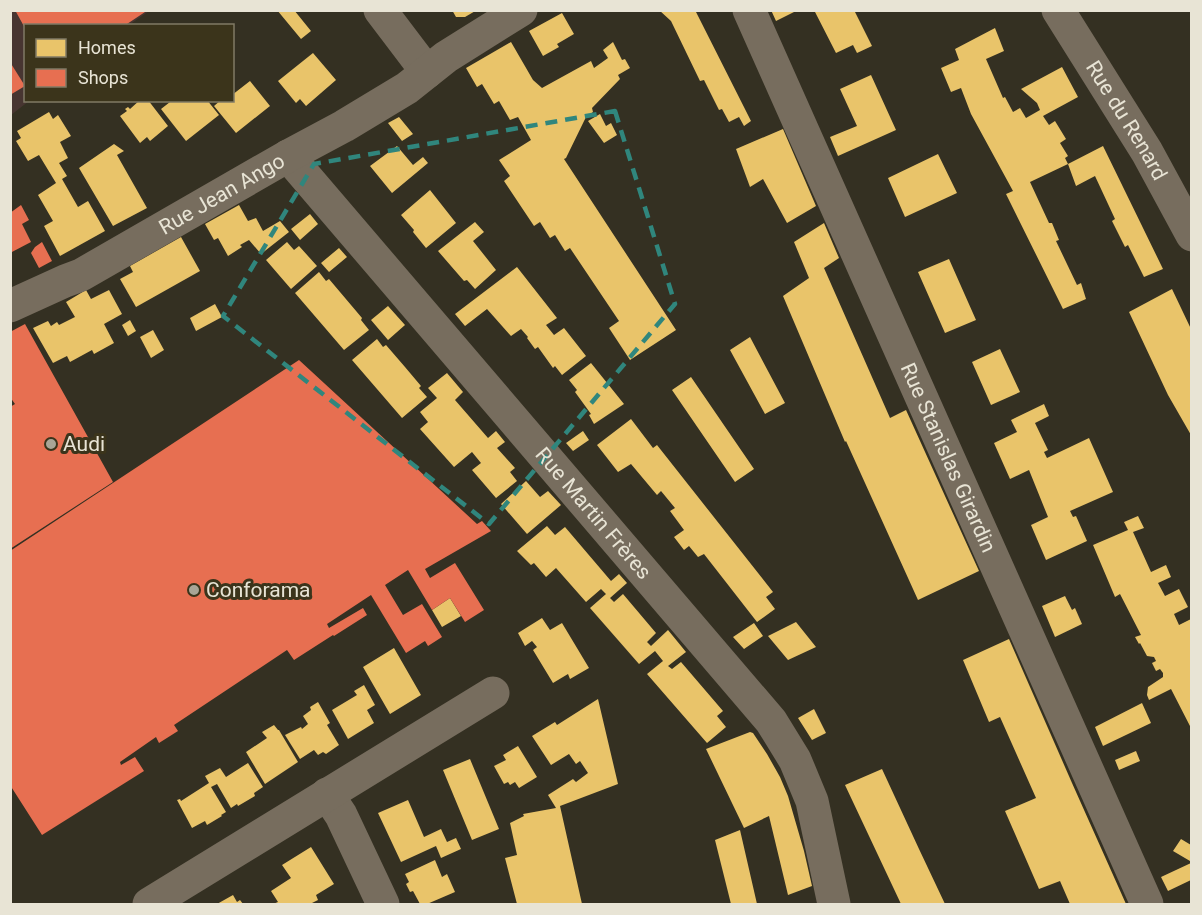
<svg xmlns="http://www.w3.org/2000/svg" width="1202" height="915" viewBox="0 0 1202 915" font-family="Roboto,sans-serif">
  <rect width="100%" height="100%" fill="#343022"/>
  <!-- commercial -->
  <path fill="#473531" d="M11,11h138l-20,14 -103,1v74l3,1 -18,14z"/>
  <!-- homes -->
  <path fill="#e9c46a" d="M277,10h17l17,21 -10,8z
    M452,10h25l-12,7h-9z
    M659,10h36l56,111 -7,5 -5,-9 -10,5 -7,-13 -3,1 -15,-30 -4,1 -29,-60z
    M771,10h27l-22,11z
    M814,10h40l18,36 -15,7 -4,-8 -17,8z
    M562,13l12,21 -17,10 2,3 -16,9 -14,-25z
    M995,28l9,23 -18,8 17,39 2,-1 8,15 7,-4 6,10 14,-8 -3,-7 -16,-14 41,-22 16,30 -35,19 6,9 6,-4 11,18 -6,4 8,13 -3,2 3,6 35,-18 60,123 -19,8 -16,-32 -3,2 -13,-26 3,-2 -20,-43 -19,10 -8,-22 -38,18 19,41h3l7,17 -3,1 21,44 4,-2 5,16 -23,10 -57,-115 7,-3 -42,-77 -10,-26 -10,4 -10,-24 18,-8 -4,-11z
    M511,42l22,38 9,8 49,-27 3,7 14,-10 -5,-8 10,-8 9,18 3,-1 5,9 -12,7 2,4 -28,29 1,4 -7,5 -20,41 -2,1 112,171 -46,30 -21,-32 10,-7 -49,-73 -5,3 -10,-16 -5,3 -10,-16 -6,4 -30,-45 6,-5 -11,-16 32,-20 -13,-23 -8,3 -11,-19 -5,3 -12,-20 -5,3 -11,-19z
    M313,53l23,27 -30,26 -6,-7 -4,4 -18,-22z
    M871,75l25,55 -58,26 -8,-19 27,-11 -17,-37z
    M250,81l20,25 -34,27 -22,-27 7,-6h11v-5z
    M140,100h8l20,26 -18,15 -3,-4 -7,6 -20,-27 7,-5 -2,-2 3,-2 2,2z
    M168,100h39l12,15 -33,26 -25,-32 9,-7z
    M49,112l4,7 5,-4 13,21 -11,6 8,16 -9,5 8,13 -5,3 16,28 10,-6 17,30 -45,25 -16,-30 9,-5 -15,-26 18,-12 -17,-28 -11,6 -12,-20 5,-3 -4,-7z
    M600,114l6,12 5,-3 6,12 -13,8 -16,-22z
    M399,117l14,17 -11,7 -14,-18z
    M783,129l33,77 -29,17 -24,-44 -13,8 -14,-38z
    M114,144l10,7 -7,4 30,53 -34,18 -34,-58z
    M397,146l16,19 10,-8 5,6 -36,30 -22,-27z
    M938,154l19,39 -52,24 -17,-39z
    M430,190l26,33 -30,25 -13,-16 1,-2 -13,-15z
    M239,205l9,16 8,-3 7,13 17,-10 9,11 -28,22 -12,-14 -9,5 2,2 -14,9 -10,-18 -4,2 -9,-16z
    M310,214l8,10 -18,16 -9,-11z
    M475,222l9,10 -11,9 23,29 -21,19 -8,-9 -3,1 -26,-30z
    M824,223l15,35 -15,10 66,150 16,-8 73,161 -61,29 -72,-159 -1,1 -62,-146 26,-18 -15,-36z
    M181,237l19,34 -64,36 -16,-28 13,-7 -3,-6z
    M287,242l7,8 5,-4 18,20 -26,23 -25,-29z
    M339,248l8,9 -18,15 -8,-9z
    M949,259l27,61 -31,13 -27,-61z
    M517,267l40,51 -11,7 8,10 10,-7 22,28 -24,19 -7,-9 -2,2 -15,-21 -3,2 -8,-11 1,-1 -7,-8 -10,7 -24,-27 -22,17 -10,-12z
    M319,272l7,9 3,-2 33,39 -1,2 8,10 -25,20 -49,-57z
    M1172,289l19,40v106l-23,-40 -39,-83z
    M86,290l5,9 18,-9 13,24 -18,10 10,19 -20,11 -2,-4 -22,12 -3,-6 -14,7 -20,-35 15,-7 3,5 6,-4 2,3 16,-8 -9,-15z
    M215,304l7,13 -26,14 -6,-13z
    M388,306l17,19 -17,15 -17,-20z
    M130,320l6,11 -8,5 -6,-11z
    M153,330l11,20 -13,8 -11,-21z
    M750,337l35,66 -20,11 -35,-64z
    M377,339l6,8 3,-2 19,22 16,19 -2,2 8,9 -25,21 -50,-58z
    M1000,349l20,43 -29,13 -19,-43z
    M591,363l33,41 -30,20 -5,-9 2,-1 -16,-22 2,-2 -8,-10z
    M447,373l16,19 -8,8 33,38 8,-7 9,11 -8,6 18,20 -5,4 7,9 -21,17 -24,-28 9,-7 -9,-11 -18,15 -34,-38 8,-7 -8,-10 17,-14 -9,-10z
    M691,377l63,92 -19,13 -63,-92z
    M1044,404l5,12 -14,7 13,27 -4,2 3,6 42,-20 24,54 -43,19 3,6 3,-1 11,25 -41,19 -15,-35 17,-8 -19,-47 -19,9 -16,-36 23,-11 -6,-12z
    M631,419l22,29 4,-3 116,147 -7,5 9,12 -18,13 -53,-68 -6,3 -9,-11 -5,4 -10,-13 10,-7 -14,-19 5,-3 -14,-17 -4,4 -26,-31 -13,8 -21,-27z
    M583,431l6,9 -16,11 -7,-8z
    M526,481l14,16 8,-6 13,14 -34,29 -26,-30z
    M1138,516l6,12 -11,4 18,40 15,-7 5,12 -13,6 7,13 14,-7 9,18 -14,7 5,11 12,-6v9l-1,1 1,2v97l-20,-39 -22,11 -2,-5 1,-8 15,-10v-4l-3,-4 -4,2 -4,-8 4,-2 -2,-4 -7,-1 -7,-13 -1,1 -4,-7 6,-2 -21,-41 -5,3 -22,-52 35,-15 -4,-8z
    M547,526l8,9 10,-8 46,54 8,-7 8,9 -17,15 4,4 9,-8 33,39 -9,9 4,4 17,-16 18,22 -18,14 4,3 9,-7 42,49 -6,5 9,11 -19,16 -60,-69 16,-13 -8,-10 -16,13 -49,-56 16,-14 -5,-5 -15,13 -30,-34 -10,9 -12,-14 -3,2 -14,-14z
    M1065,596l7,14 3,-2 7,16 -27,13 -13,-31z
    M450,598l11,18 -19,11 -10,-17z
    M542,618l8,12 12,-7 27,45 -19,11 -2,-5 -15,9 -20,-33 4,-3 -5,-6 -7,5 -7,-13z
    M796,622l20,25 -28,13 -20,-24z
    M754,623l9,13 -19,13 -11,-12z
    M1009,639l63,144 54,121h-56l-10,-23 -21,8 -34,-78 31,-13 -36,-81 -11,5 -26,-62z
    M394,648l27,47 -31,19 -27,-47z
    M364,685l11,20 -8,5 7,13 -26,16 -16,-29 25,-15 -3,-4z
    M598,699l20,85 -58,22 22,98h-65l-12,-46 12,-3 -7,-32 14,-7 -1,-2 33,-6 -8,-13 25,-16 3,3 12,-9 -8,-12 -4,3 -7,-10 -18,11 -19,-29 23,-14 2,3z
    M318,702l12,21 -3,2 12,20 -13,9 -3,-2 -5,3 -4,-5 -14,9 -15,-24 16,-8 1,2 6,-5 -5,-8 8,-6 -1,-3z
    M1142,703l9,20 -48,23 -8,-19z
    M814,709l12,24 -14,7 -14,-22z
    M274,725l4,5h1l19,32 -33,22 -19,-32 21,-14 -5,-6z
    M750,732l3,1 14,21 13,23 8,19 16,55 8,35 -24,9 -19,-79 -25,12 -38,-79z
    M518,746l19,31 -18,11 -4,-6 -5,3 -2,-3 -4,2 -10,-18 12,-6 -3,-5z
    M1136,751l4,10 -21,9 -4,-10z
    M470,759l29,70 -27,11 -29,-70z
    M248,763l15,24 -9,6 1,3 -17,10 -1,-2 -6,4 -14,-24 -6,3 15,25 -5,3 1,1 -15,9 -2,-4 -13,7 -15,-28 3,-1 1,2 28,-18 -4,-7 15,-8 6,9z
    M882,769l37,80 26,55h-44l-56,-119z
    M408,800l16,37 17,-8 6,13 9,-4 5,11 -20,9 -5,-12 -35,16 -23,-49z
    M740,830l17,74h-26l-16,-64z
    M1181,839l10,6v13l-1,3 -17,-10z
    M311,847l23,37 -18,11 2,5 -8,4h-37l5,-2 -7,-11 20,-13 -9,-13z
    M435,860l7,17 5,-3 8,18 -28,12h-7l-7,-13 -3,1 -4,-8 3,-2 -4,-8z
    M1191,863v17l-23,11 -7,-14z
    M233,895l4,7 3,-2 3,4h-26z"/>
  <!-- shops -->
  <path fill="#e76f51" d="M15,10h133l-24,16h-98v4z
    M10,62l15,24 -15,9z
    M21,205l8,15 -7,4 9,18 -21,11v-40z
    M42,242l10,19 -13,7 -8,-15 4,-6z
    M25,324l88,158 -103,67v-142l5,-3 -5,-7v-65z
    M299,360l178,164 5,-3 9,10 -66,38 5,9 25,-15 29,47 -19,12 -15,-24 -18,12 -24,-40 -23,15 18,30 19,-11 20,33 -14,9 -3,-5 -19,12 -35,-58 -44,29 2,4 34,-20 4,7 -33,21 -1,-1 -39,25 -7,-10 -113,75 4,6 -19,12 -3,-6 -36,25 1,3 14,-8 9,14 -102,64 -32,-50v-234z"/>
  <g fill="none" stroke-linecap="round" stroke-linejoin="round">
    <!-- minor -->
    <g stroke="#776d5e" stroke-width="33">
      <path d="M380,10l47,62"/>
      <path id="s1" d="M749,10l398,894"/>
      <path id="s2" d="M1058,10l89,142 45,83"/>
      <path id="s3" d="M288,156l483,565 24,39 17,41 22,103"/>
      <path id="s4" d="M10,306l55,-25 16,-6 207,-119 56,-30 63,-38 39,-31 75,-47"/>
      <path d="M327,794l14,21 42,89"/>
      <path d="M149,904l344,-211"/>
    </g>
  </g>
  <!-- marked area -->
  <path fill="none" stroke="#30867d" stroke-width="4.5" stroke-dasharray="12 8" stroke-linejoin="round" d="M615,111l60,193 -186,220 -266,-208 91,-152z"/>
  <!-- markers -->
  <g fill="#a9a596" stroke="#3b341b" stroke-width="2">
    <circle cx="51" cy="444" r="6"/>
    <circle cx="194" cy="590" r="6"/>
  </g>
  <g text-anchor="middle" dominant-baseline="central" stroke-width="6" stroke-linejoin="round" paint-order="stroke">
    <!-- street labels -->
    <g font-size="21" fill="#e8e4d5" stroke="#3b341b">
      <text stroke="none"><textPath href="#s2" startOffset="130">Rue du Renard</textPath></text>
      <text stroke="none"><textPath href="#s4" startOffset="240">Rue Jean Ango</textPath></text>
      <text stroke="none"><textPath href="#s1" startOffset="490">Rue Stanislas Girardin</textPath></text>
      <text stroke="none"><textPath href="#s3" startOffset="470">Rue Martin Frères</textPath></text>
    </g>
    <!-- poi labels -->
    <g font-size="21" fill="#e8e4d5" stroke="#3b341b" text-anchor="start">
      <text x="63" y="444">Audi</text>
      <text x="206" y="590">Conforama</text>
    </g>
  </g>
  <!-- border -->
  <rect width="1202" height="915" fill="none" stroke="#e8e4d5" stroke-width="24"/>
  <!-- legend -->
  <rect x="24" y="24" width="210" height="78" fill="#3b341b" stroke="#807a65" stroke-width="1.5"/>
  <rect x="36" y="39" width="30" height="18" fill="#e9c46a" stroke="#807a65" stroke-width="1.5"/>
  <text x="78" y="54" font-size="18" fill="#e8e4d5">Homes</text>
  <rect x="36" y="69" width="30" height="18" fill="#e76f51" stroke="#807a65" stroke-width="1.5"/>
  <text x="78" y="84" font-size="18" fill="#e8e4d5">Shops</text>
</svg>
